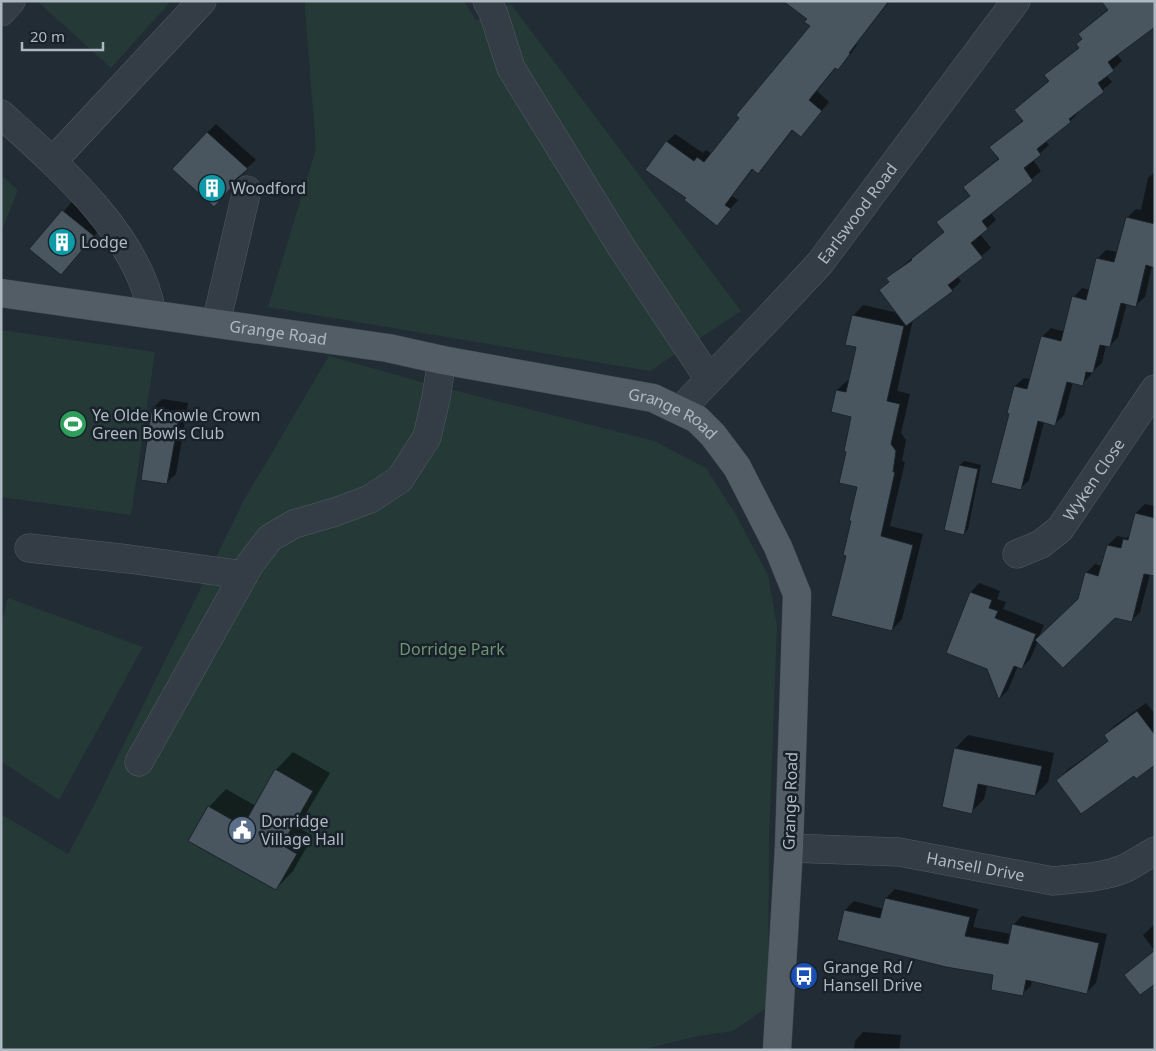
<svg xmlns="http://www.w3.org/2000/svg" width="1156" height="1051" viewBox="0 0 1156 1051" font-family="'Noto Sans',sans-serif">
  <rect width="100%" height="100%" fill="#212c34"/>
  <!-- green -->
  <path fill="#253a37" d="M37,1h134l-60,67z
    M305,1h159l12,19 35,-16 230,307 -91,60 -382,-64 48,-158 -11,-140z
    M1,175l17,15 -16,40 -1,11z
    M1,330l154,22 -24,163 -130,-18z
    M329,356l93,26 232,59 52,27 30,47 32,60 9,51 -8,211 -1,170 -35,24 -35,5 -56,14h-641v-236l67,40 25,-47 151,-307z
    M8,598l135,49 -84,153 -58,-39v-137z"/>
  <!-- shadow -->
  <path fill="#0007" d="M791,1h99l-34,43 1,1 -11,15 -8,8 -2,-1 -19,24 12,11 -28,33 -8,-5 -35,43 -5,-4 -21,27 6,4 -21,24 -29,-26 -21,-56 8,-8 28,19 3,-3 6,4 99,-128 -3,-7z
    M1110,1l7,53 5,7 -16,14 6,7 -35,29 2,1 -9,9 -25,19 4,5 -16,15 8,11 -50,42 5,7 -16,14 11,14 -34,28 4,5 -9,9 -39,29 -16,72 13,3 -9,39 5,7 -4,21 3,1 -15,64 33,8 -21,85 -10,11 -44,-75 10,-69 -5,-70 -21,-5 5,-21 11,-10h2l7,-34 -4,-30 10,-11 35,8 -17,-23 9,-9 -2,-3 57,-47 -7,-9 33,-27 -7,-8 35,-29 -8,-11 32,-27 -8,-10 35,-30 -4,-5 9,-9 25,-19 -3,-3 6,-6 -4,-4 29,-25z
    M216,124l40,36 -14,12 -2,6 -17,19 -16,-64z
    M1155,172v94h-3l-7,31 -9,8 -9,-2 -9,34 -8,9 -4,-1 -4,18 -10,9 -1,3 -9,9 -9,-2 -9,33 -9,9 -11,-2 -15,58 -9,9 -10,-76 5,-27 9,-8 7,1 11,-42 9,-9 14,4 9,-35 8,-9 8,2 7,-31 9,-9 12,2 9,-34 9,-9 5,1 7,-32z
    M72,202l30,25 -41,47 -30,-26z
    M162,399l26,4 -12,71 -9,8 -14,-74z
    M964,461l17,4 -13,64 -4,5 -4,-69z
    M1145,504l10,2v69l-5,-1 -10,38 -9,9 -16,-5 -77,25 -8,18 -8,9 -4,-2 -10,24 -8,8 -29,-106 8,-9 21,8 -3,8 9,3 -3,7 41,16 -6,14 41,-39 7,-27 9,-9 7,2 6,-21 9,-9 9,2 5,-4 5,-21z
    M1146,703l9,11v49l-21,11 -76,6 8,-9 43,-31 -4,-5 9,-9z
    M968,735l86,18 -6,29 -13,13 -48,-10 -3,14 -13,13 -16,-63z
    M293,752l37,21 -32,54 15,9 -20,35 -17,18 -67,-82 17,-18 30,17 20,-36z
    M895,889l83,20 -5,18 38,7 2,-9 9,-9 85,18 -11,49 -9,9 -55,-12 -1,6 -9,8 -27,-20 -150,-64 9,-9 30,8 2,-11z
    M1155,924v58l-29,-7 28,-25 -11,-15z
    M863,1032l38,3 -2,15h-45l1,-9z"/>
  <!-- building -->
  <path fill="#495660" stroke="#1b242c" d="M783,1h106l-40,52 1,1 -12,16 -3,-2 -26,32 13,11 -21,26 -9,-7 -34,44 -6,-5 -27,36 6,4 -14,17 -33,-26 2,-2 -41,-28 21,-29 28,20 3,-4 7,5 35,-44 -3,-3 74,-89 -6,-4 3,-3z
    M1101,1h54v26l-47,35 6,9 -16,12 6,9 -35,27 2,3 -34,27 4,6 -17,13 9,13 -51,40 6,8 -17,14 12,15 -35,27 5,6 -47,35 -27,-36 10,-8 -3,-4 26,-18 -1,-1 33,-27 -8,-10 34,-26 -7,-9 36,-28 -10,-12 34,-26 -9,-11 35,-29 -5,-6 35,-27 -3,-4 6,-5 -4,-5 30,-24z
    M207,132l41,37 -13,11 -4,8 -17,19 -42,-38z
    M62,210l32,26 -33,39 -32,-26z
    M1126,217l29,7v44l-9,-3 -10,42 -15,-4 -11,44 -10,-2 -7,28 -7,-1 -3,14 -16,-4 -12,44 -17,-5 -17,69 -30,-7 18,-69 -2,-1 7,-27 13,3 14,-53 20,5 11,-45 14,4 10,-42 18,4z
    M852,315l52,11 -17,75 13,3 -9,40 5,7 -3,21h2l-14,64 32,9 -21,86 -61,-15 15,-60 -3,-1 8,-34h-2l8,-34 -18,-4 7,-31 -2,-1 7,-34 -20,-5 5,-22 10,2 10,-45 -11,-2z
    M152,407l28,5 -13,72 -26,-4z
    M959,465l19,4 -14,66 -20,-5z
    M1135,513l20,5v58l-11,-2 -12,48 -17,-4 -52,50 -28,-28 43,-41 7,-27 13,4 9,-31 14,3 2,-9 5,1z
    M970,592l22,8 -3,8 9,3 -3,7 41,16 -14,35 -8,-3 -15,34 -12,-31 -41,-16z
    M1137,711l18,24v30l-19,14 -2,-3 -53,38 -25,-34 52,-39 -4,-6z
    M954,748l88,18 -7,30 -57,-12 -6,30 -30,-7z
    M275,769l38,22 -31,54 15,9 -21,36 -88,-49 20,-35 35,20z
    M885,898l85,19 -5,19 43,8 4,-20 87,19 -12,51 -61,-14 -3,16 -32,-6 2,-15 -47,-8 -109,-27 7,-30 36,8z
    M1155,950v34l-15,11 -16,-20z"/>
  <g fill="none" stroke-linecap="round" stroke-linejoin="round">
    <!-- minor casing -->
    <g stroke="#515b63" stroke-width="29">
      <g id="minor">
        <path d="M487,1l6,11 18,56 109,177 89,134"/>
        <path d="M1,12l10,-11"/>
        <path d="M1,114c56,51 139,122 151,200"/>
        <path d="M53,161l149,-160"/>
        <path d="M216,323l31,-133"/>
        <path id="s1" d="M680,410l83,-86 57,-61 196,-262"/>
        <path d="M29,548l100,11 115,16"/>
        <path id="s2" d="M1017,554l24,-10 19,-15 95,-140"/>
        <path d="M139,762l111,-198 20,-26 24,-14 41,-12 35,-13 30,-20 27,-42 9,-39 6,-38"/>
        <path id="s3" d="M789,848l110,4 154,29 39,-4 20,-4 14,-5 29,-17"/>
      </g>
    </g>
    <!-- major casing -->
    <g stroke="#404952" stroke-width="29">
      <g id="major">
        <path id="s4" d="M1,293l387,55 54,12 211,38 44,21 16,16 24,32 41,80 19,47 -8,254 -12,202"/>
      </g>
    </g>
    <!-- minor -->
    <use href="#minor" stroke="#343d45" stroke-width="28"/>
    <!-- major -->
    <use href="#major" stroke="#525d65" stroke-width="28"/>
  </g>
  <!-- icons -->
  <defs>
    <g id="building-disc" transform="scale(1.4375)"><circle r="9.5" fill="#0f9aa8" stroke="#19222a"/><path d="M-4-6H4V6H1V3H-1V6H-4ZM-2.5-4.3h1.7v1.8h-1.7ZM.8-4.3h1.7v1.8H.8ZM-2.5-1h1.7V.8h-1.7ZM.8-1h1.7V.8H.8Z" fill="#fff"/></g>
    <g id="stadium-disc" transform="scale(1.4375)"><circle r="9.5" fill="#2e9e5b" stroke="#19222a"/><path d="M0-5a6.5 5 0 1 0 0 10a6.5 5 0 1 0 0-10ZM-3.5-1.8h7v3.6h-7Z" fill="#fff"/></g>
    <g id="civic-disc" transform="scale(1.4375)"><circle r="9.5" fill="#5c6f8a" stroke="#19222a"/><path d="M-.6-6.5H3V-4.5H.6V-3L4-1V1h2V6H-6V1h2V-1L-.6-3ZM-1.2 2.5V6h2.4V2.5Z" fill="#fff"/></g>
    <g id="bus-disc" transform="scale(1.4375)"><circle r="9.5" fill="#1a4fb4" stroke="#19222a"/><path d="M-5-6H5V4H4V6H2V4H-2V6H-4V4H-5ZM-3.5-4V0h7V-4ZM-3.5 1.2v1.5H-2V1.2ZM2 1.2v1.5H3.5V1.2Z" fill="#fff"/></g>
  </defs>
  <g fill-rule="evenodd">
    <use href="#building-disc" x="212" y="188"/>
    <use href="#building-disc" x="62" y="242"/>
    <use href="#stadium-disc" x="73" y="424"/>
    <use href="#civic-disc" x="242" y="830"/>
    <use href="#bus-disc" x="804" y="976"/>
  </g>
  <g text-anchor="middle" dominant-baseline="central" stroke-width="5" stroke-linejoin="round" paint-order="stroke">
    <!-- poi labels -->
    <g font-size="16" fill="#aeb8c2" stroke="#19222a" text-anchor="start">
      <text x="231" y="188">Woodford</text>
      <text x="81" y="242">Lodge</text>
      <text x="92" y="415">Ye Olde Knowle Crown<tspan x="92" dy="18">Green Bowls Club</tspan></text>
      <text x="261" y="821">Dorridge<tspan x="261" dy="18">Village Hall</tspan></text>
      <text x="823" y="967">Grange Rd /<tspan x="823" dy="18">Hansell Drive</tspan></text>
    </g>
    <!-- street labels -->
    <g font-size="16" fill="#aeb8c2" stroke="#19222a">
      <text stroke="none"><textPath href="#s1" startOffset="265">Earlswood Road</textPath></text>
      <text stroke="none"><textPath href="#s4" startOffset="280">Grange Road</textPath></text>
      <text stroke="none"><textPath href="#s4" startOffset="685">Grange Road</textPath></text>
      <text stroke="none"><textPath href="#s2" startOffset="110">Wyken Close</textPath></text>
      <text transform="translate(790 801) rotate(-88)">Grange Road</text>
      <text stroke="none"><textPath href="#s3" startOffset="188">Hansell Drive</textPath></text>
    </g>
    <!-- park labels -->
    <g font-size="16" fill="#6f9672" stroke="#19222a">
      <text x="452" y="649">Dorridge Park</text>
    </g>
  </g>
  <!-- border -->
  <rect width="1156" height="1051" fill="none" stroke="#aeb8c2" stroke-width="5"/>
  <!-- scale -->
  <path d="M22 42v8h81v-8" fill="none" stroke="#aeb8c2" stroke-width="2.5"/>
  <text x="30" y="42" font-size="15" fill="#aeb8c2" stroke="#19222a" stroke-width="4" paint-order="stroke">20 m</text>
</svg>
